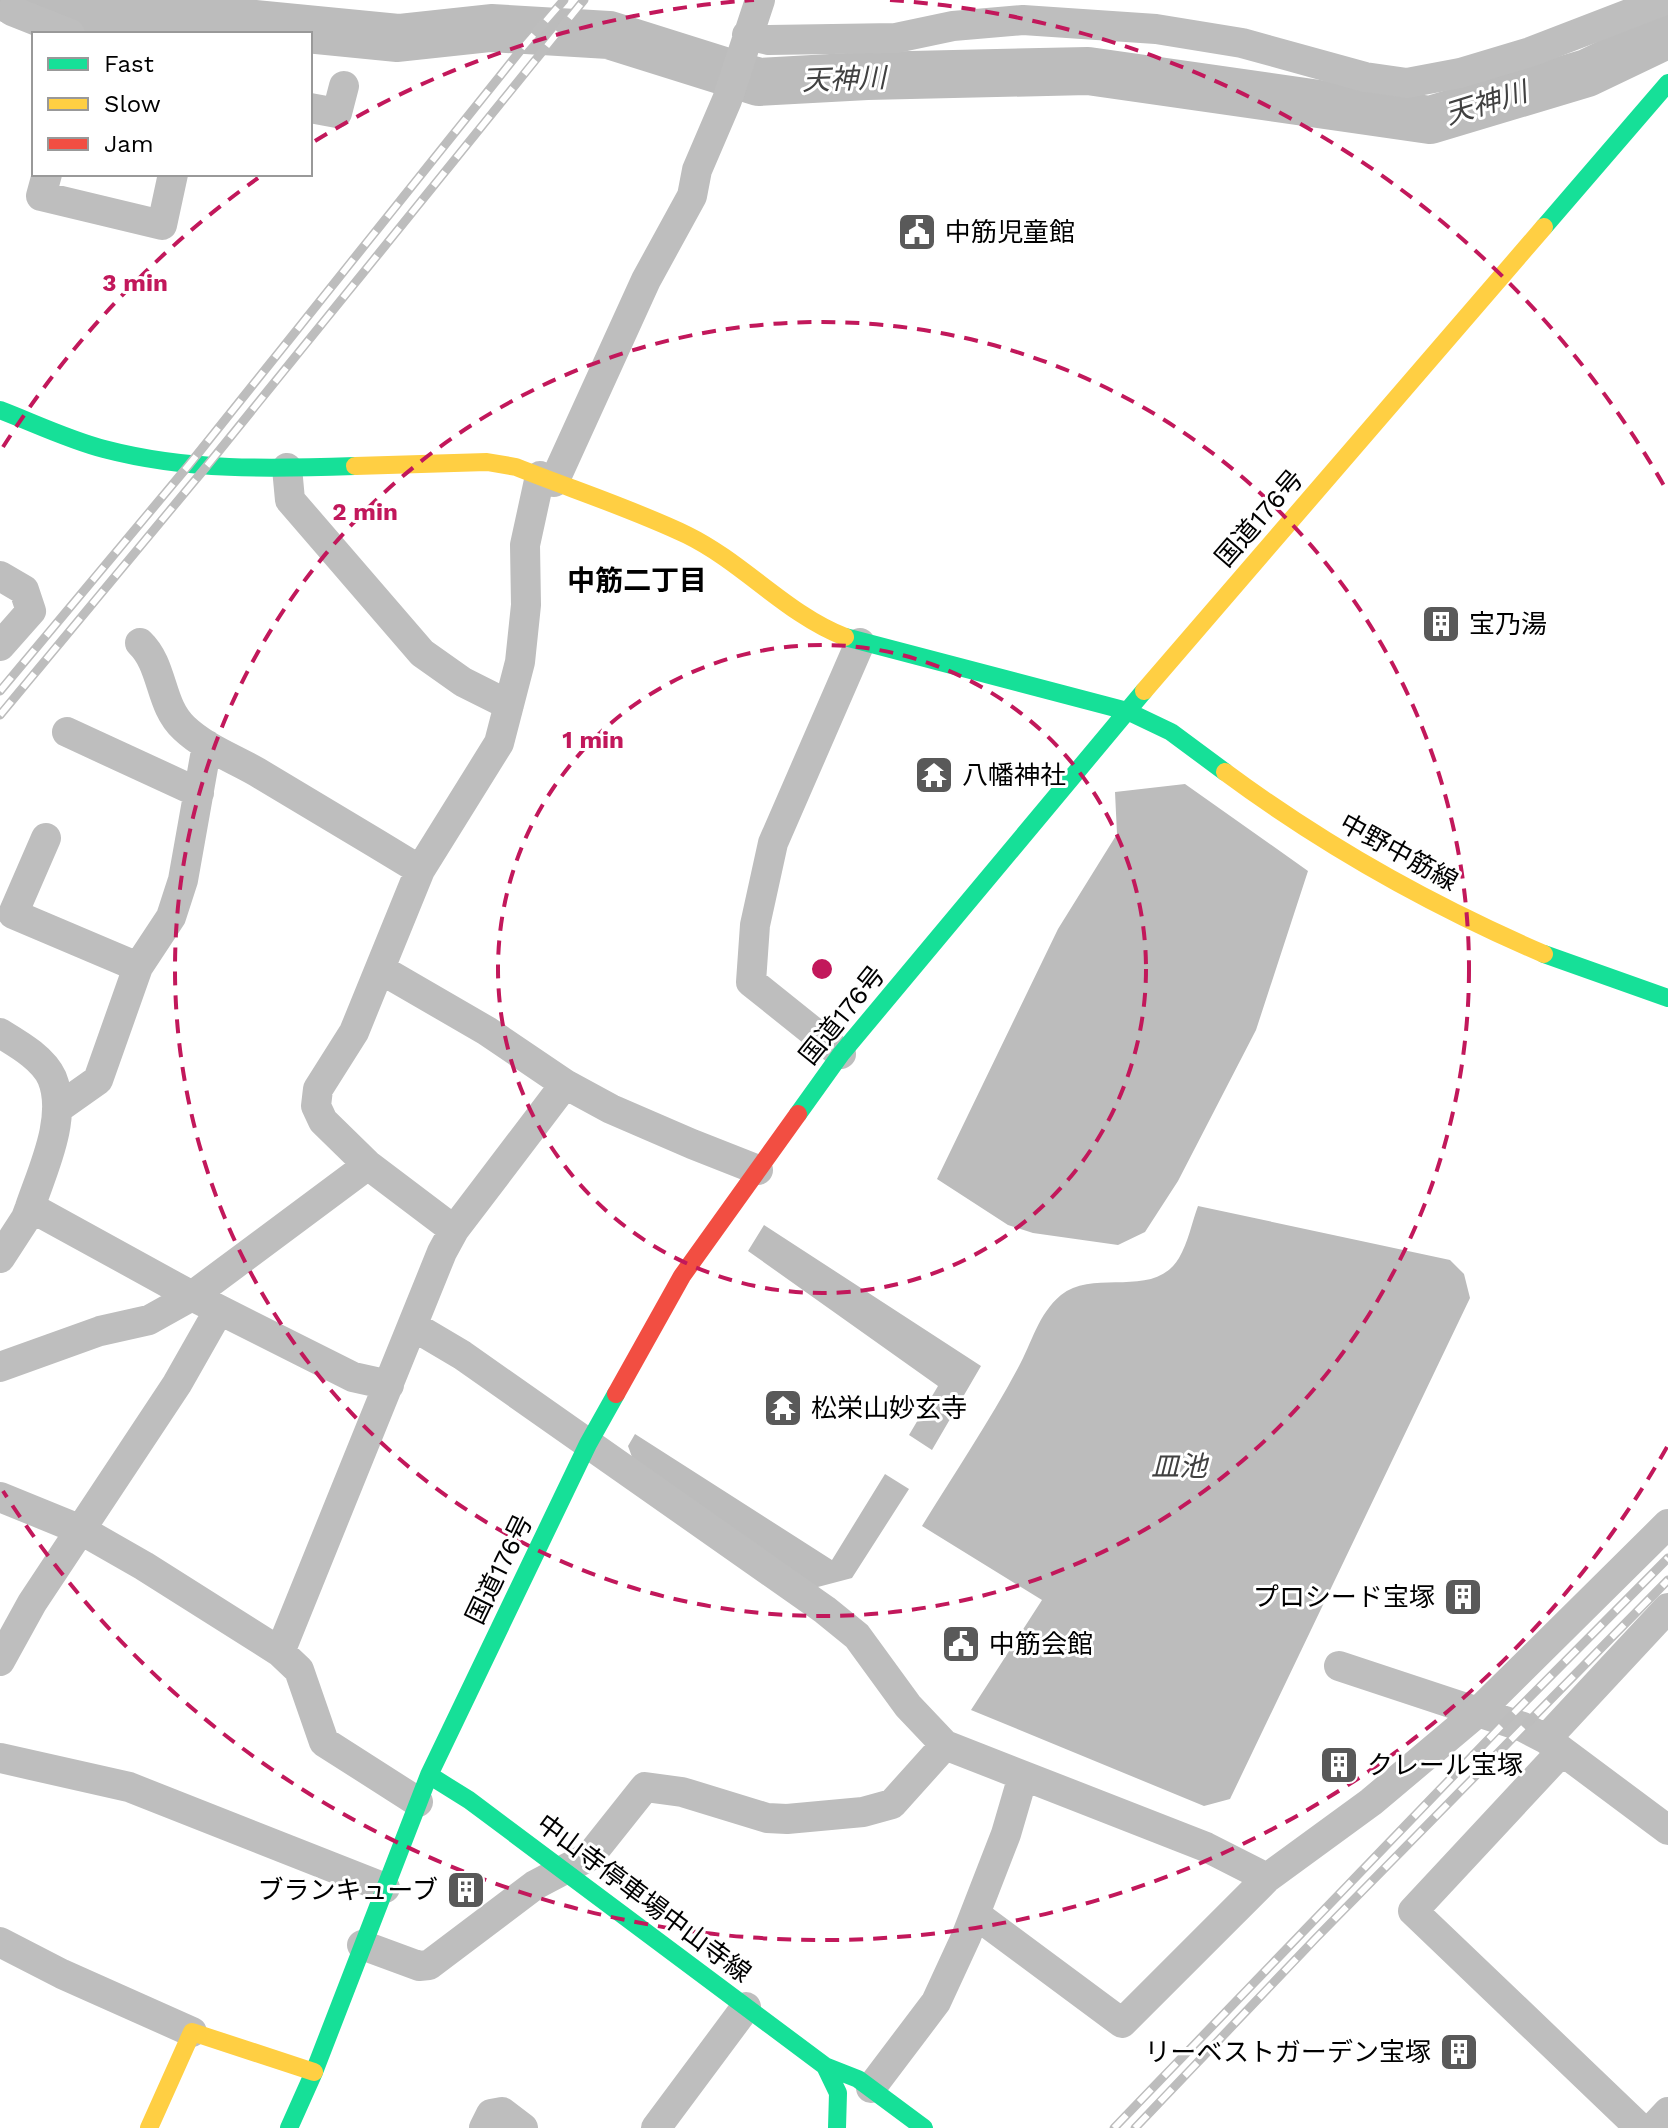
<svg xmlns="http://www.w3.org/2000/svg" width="1668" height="2128" viewBox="0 0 1668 2128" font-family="'Work Sans','Noto Sans JP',sans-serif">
  <rect width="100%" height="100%" fill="#fff"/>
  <!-- water -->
  <path fill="#bcbcbc" d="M1185,784l123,87 -52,159 -78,151 -33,51 -27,13 -85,-12 -25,-8 -71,-46 121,-250 59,-95 -2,-42z
    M1198,1206l252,54 14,14 6,24 -240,501 -26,7 -233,-96 71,-110 -120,-74c32,-52 67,-104 96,-158 14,-25 20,-54 43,-73 34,-27 93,5 118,-37 9,-15 13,-36 19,-52z
    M764,1225l217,141 -49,84 -23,-15 29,-49 -190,-135z
    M635,1434l197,126 53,-86 24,15 -57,89 -38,10 -182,-131 -4,-11z"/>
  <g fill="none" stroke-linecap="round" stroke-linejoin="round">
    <!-- river -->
    <path stroke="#bcbcbc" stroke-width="48" d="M11,0l387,38 93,-10 118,7 150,47 108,-6 221,-5 342,49 157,-47 81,-39"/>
    <!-- street -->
    <path stroke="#bebebe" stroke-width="30" d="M12,11l58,23
      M747,35l22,5 127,-2 57,-12 70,-6 133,9 86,14 123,34 42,6 53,-10 70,-21 135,-52
      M310,108l27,5 7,-27
      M47,174l-6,22 121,29 11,-51
      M287,468l3,32 132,153 41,29 46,23
      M554,482l92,-202 46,-84 5,-26 30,-70 33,-100
      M0,576l24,14 7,21 -31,35
      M140,643c24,23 19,62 44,85 21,20 49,30 73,44 55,33 109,65 163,98
      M67,732l132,61
      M46,838l-33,76 125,53
      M380,969l107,62 78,53 46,25 81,35 66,26
      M0,1033c18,11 43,25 52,45 16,39 -9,91 -22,129l-4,11 -26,40
      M841,1054l-90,-72 4,-57 18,-82 87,-200
      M57,1109l41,-29 40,-113 33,-50 12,-37 24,-135
      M30,1207l162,89 161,81 36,8
      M454,1230l-86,-65 -45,-44 -7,-15 2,-17 36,-57 66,-162 79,-127 21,-81 6,-57 -1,-60 15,-69
      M413,1326l49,29 363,255 32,26 51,70 37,39 261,102 61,31 104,-76 107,-90 45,15 23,12 122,91
      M0,1367l100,-36 49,-11 43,-24 176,-131
      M0,1497l81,33 63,36 136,86 19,18 25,72 94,60
      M280,1652l162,-400 12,-22 111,-146
      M0,1661l32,-58 145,-219 42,-74
      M1339,1666l139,46 190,-188
      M1546,1739l122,-131
      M1562,1751l-149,160 227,217
      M0,1758l129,29 256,101
      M975,1914l147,109 145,-145
      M0,1942l62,32 130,58
      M362,1945l57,21 10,-1 106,-80 55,-29 55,-69 37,5 85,26 20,1 76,-7 29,-8 53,-59
      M871,2088l65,-86 30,-65 40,-103 17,-58
      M484,2128l7,-14 11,-2 21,16
      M656,2128l90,-121
      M1653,2128l15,-16"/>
    <!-- fast -->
    <path stroke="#16e098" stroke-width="18" d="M1544,227l124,-144
      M0,410c34,13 69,30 104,39 84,22 165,20 251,17
      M845,637l282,74 44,21 54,40
      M1544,954l124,44
      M798,1114l43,-60 303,-363
      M429,1775l40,25 356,266 33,13 66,49
      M825,2066l13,27 -1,35
      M289,2128l25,-56 115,-297 159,-331 28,-50"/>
    <!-- slow -->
    <path stroke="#ffcf43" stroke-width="18" d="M355,466l132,-4 29,5c55,22 117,42 171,68 57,28 99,79 158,102
      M1144,691l400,-464
      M1225,772c100,74 205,133 319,182
      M149,2128l43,-96 122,40"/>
    <!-- jam -->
    <path stroke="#f24e42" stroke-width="18" d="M616,1394l66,-118 116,-162"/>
    <!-- rail casing -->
    <g stroke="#bdbdbd" stroke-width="9">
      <path id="rail" d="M0,691l188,-225 336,-420 40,-46
        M0,715l206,-248 378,-467
        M1114,2128l392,-407 162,-163
        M1135,2128l182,-191 351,-357"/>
    </g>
    <!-- rail -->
    <use href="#rail" stroke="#fff" stroke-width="6" stroke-dasharray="18" stroke-linecap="butt"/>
  </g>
  <!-- distance rings -->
  <g fill="none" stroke="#c2185b" stroke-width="4" stroke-dasharray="14 10">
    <circle cx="822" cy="969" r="324"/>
    <circle cx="822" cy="969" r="647"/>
    <path d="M1667 1447A971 971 0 0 1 3 1491M3 447A971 971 0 0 1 258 178M315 141A971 971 0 0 1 754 0M890 0A971 971 0 0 1 1667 491"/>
  </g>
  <!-- icons -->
  <defs>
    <g id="civic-square" transform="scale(2)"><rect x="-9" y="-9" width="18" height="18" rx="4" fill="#595959" stroke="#fff"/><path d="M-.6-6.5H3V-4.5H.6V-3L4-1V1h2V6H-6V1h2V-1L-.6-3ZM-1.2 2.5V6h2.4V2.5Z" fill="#fff"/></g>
    <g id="building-square" transform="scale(2)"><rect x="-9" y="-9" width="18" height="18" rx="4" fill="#595959" stroke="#fff"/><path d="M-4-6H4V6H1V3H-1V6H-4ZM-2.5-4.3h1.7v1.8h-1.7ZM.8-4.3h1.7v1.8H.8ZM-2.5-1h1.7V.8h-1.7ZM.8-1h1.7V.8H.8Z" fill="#fff"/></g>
    <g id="temple-square" transform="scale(2)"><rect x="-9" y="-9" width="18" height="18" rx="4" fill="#595959" stroke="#fff"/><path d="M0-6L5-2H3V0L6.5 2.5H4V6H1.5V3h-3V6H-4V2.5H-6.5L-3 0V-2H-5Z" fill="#fff"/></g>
  </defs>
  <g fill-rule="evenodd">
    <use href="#civic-square" x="917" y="232"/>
    <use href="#building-square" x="1441" y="624"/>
    <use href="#temple-square" x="934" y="775"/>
    <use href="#temple-square" x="783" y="1408"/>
    <use href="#building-square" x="1463" y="1597"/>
    <use href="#civic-square" x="961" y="1644"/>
    <use href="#building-square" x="1339" y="1765"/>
    <use href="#building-square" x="466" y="1890"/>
    <use href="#building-square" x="1459" y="2052"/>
  </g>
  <g text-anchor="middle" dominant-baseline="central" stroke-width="6" stroke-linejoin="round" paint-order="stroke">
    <!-- poi labels -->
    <g font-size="26" fill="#000" stroke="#fff" text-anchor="start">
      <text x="945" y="232">中筋児童館</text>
      <text x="1469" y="624">宝乃湯</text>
      <text x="962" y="775">八幡神社</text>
      <text x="811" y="1408">松栄山妙玄寺</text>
      <text x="1435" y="1597" text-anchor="end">プロシード宝塚</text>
      <text x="989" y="1644">中筋会館</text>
      <text x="1367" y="1765">クレール宝塚</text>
      <text x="438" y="1890" text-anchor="end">ブランキューブ</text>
      <text x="1431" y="2052" text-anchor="end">リーベストガーデン宝塚</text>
    </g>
    <!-- street labels -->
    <g font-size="26" fill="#000" stroke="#fff">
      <text transform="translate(1259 518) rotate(-49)">国道176号</text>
      <text transform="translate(1399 852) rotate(29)">中野中筋線</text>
      <text transform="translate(842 1015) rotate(-51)">国道176号</text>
      <text transform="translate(499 1569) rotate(-64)">国道176号</text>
      <text transform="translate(644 1898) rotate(37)">中山寺停車場中山寺線</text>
    </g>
    <!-- water labels -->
    <g font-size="28" font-style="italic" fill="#414141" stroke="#fff">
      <text transform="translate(844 79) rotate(-2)">天神川</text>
      <text transform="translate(1486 103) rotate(-17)">天神川</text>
      <text x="1179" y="1466">皿池</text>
    </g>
    <!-- neighbourhood labels -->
    <g font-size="28" font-weight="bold" fill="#000" stroke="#fff">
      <text x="637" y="580">中筋二丁目</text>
    </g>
  </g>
  <circle cx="822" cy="969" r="12" fill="#c2185b" stroke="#fff" stroke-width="4"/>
  <g font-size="24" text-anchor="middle" font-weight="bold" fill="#c2185b" stroke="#fff" stroke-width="6" stroke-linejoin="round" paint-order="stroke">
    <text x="135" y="291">3 min</text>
    <text x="365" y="520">2 min</text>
    <text x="593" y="748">1 min</text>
  </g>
  <!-- legend -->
  <rect x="32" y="32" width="280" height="144" fill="#ffffff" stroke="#999999" stroke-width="2"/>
  <rect x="48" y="58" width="40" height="12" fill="#16e098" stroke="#999999" stroke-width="2"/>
  <text x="104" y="72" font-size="24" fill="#000000">Fast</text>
  <rect x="48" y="98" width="40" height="12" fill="#ffcf43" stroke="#999999" stroke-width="2"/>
  <text x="104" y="112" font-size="24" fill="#000000">Slow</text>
  <rect x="48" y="138" width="40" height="12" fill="#f24e42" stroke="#999999" stroke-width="2"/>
  <text x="104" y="152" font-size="24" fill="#000000">Jam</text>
</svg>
